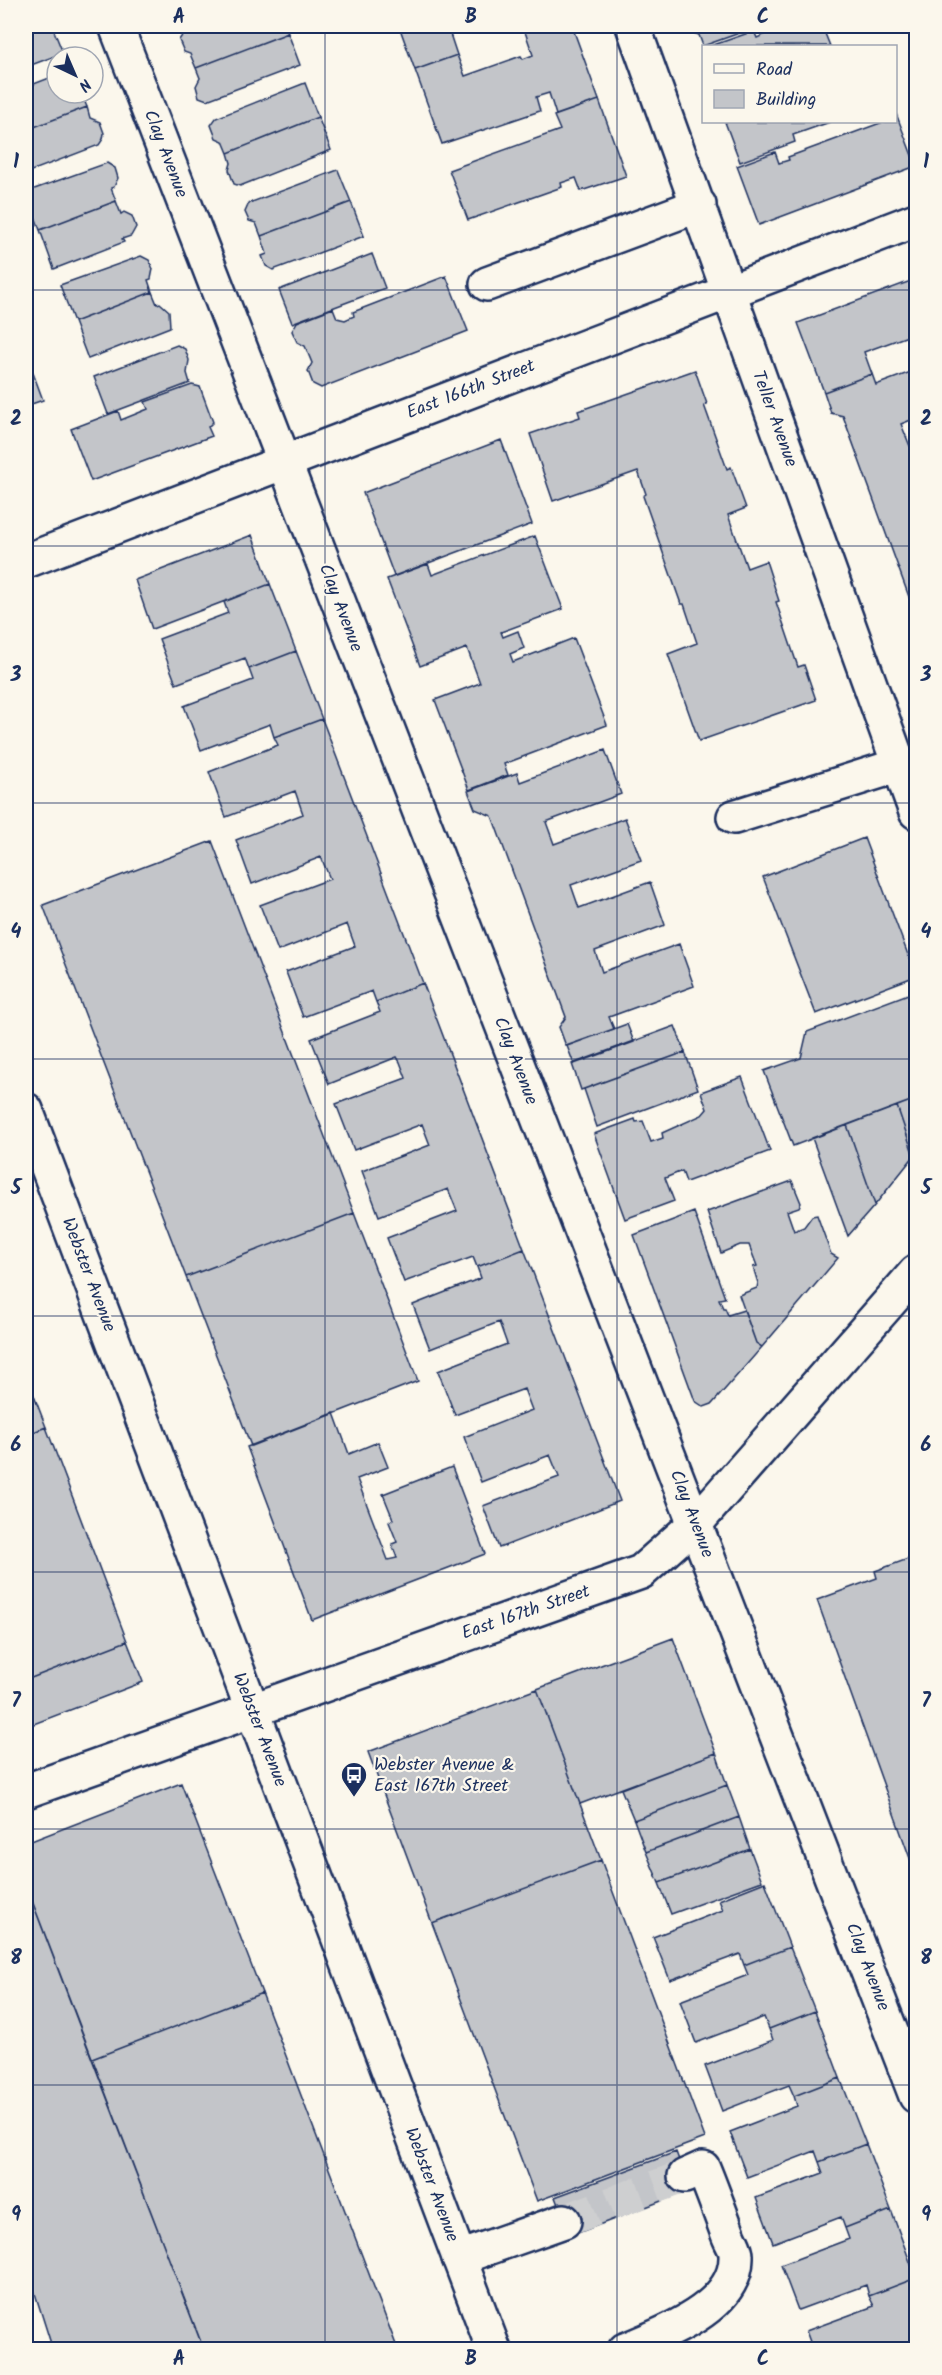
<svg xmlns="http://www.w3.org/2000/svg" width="942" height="2375" viewBox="0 0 942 2375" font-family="Kalam,sans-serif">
  <rect width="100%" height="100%" fill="#fbf7ec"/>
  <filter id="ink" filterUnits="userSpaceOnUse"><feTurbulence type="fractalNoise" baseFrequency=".0167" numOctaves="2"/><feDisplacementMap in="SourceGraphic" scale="12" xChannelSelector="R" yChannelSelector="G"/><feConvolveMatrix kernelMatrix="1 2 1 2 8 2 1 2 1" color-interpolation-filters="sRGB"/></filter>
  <g filter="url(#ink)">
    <!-- building -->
    <path fill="#c3c5c9" stroke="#1b2f5e" stroke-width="1.5" d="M26,26h26l11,27 -37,14z
      M205,26h80l3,7 -92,35 -6,-14 -6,-2 -5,-12 4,-6z
      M399,26h65l-15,5 8,24 -42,15z
      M532,26h40l27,74 -43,15 -7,-22 -13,4 4,14 -98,33 -27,-74 42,-15 8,21 56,-20 2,3 10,-4 -9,-26z
      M690,26h69l-56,20 -4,-11 -6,-2z
      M784,26h38l8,20h-119l43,-15 3,7z
      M288,33l12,32 -93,35 -8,-3 -3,-11 4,-8 -4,-10z
      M57,75v18h24l6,14 -61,23v-43z
      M305,83l13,34 -90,36 -5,-12 -7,-3 -5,-13 5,-7z
      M599,100l27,76 -45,15 -5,-13 -15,5 1,4 -94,33 -19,-50 111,-40 -6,-14z
      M87,107l3,11 10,4 4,11 -1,6 -4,6 -73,28v-43z
      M897,116l19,50 -157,59 -22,-59 38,-14 4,11 10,-3 -1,-3 95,-35h13z
      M318,117l13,33 -91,36 -6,-2 -5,-14 2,-7 -3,-10z
      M725,122h105l-37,13 2,7 -55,20z
      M107,163l8,5 3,10 -4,9 -3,1 5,13 -76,29 -14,-38z
      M338,170l13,32 -90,34 -5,-13 -7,-2 -4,-9 4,-9z
      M116,201l5,13 3,-2 8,4 4,11 -5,9 -9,3 2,3 -70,27 -14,-39z
      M351,202l13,34 -91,34 -7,-4 -4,-10 5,-2 -6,-18z
      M372,254l13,34 -93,35 -13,-33z
      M141,256l8,4 4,9 -2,10 -3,1 4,12 -78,30 -14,-37z
      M446,276l22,55 -147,57 -8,-4 -5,-13 4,-8 -7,-17 -8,-4 -5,-11 5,-9 36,-14 4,10 8,2 9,-4 -1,-4z
      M916,279v54l-52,19 8,22 -48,18 -26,-69z
      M152,292l5,12 3,-1 9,8 1,16 -82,32 -14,-37z
      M177,345l8,4 4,11 -2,13 3,10 -82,31 -14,-37z
      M26,354l17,46 -17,6z
      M695,370l12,34 -3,1 23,64 4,-2 15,41 -18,7 19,53 19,-7 13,40 -3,1 22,65 6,-2 12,35 -117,41 -31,-87 29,-11 -13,-39h-3l-38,-108 3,-2 -8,-23 -85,30 -23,-67 50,-17 -2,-6z
      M916,370v48l-15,6 9,22 6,-2v172l-73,-200 -12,-3 -7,-21 48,-18 4,11z
      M192,385l8,2 13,35 -5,5 4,9 -121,45 -20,-52 47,-18 3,9 27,-11 -3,-7z
      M501,440l31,84 -138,52 -31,-83z
      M252,535l18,49 -118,45 -17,-49z
      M535,536l28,73 -62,23 2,5 15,-6 6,17 -14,6 3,8 61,-24 33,87 -103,39 4,11 -39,15 -34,-90 45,-17 -13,-35 -47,18 -33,-87 41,-15 4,11z
      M270,584l26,67 -47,18 -4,-11 -69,26 -17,-45 69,-26 -4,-11z
      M296,651l26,68 -48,18 -4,-13 -69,26 -17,-44 69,-26 -4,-11z
      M322,719l101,264 -47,19 -4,-11 -69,26 -17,-45 69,-26 -8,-22 -69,27 -18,-46 70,-26 -9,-22 -69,27 -16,-44 67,-26 -8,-23 -69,26 -17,-45 69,-27 -4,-8z
      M605,750l16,44 -75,28 8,22 71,-26 16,42 -70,25 8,23 71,-26 15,43 -70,26 7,21 77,-28 15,42 -85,31 5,12 -48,17 -7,-19 7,-10 -74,-201 -17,-7 -7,-18 49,-18 3,9z
      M864,838l52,138 -100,38 -53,-137z
      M212,841l142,372 -168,64 -143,-372z
      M423,983l101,266 -47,18 -4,-10 -69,25 -17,-44 70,-27 -9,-22 -69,27 -17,-45 68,-26 -8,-21 -68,26 -18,-46 70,-26 -6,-16 -3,-5 -68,27 -18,-45 69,-27 -4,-10z
      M916,991v108l-123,47 -29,-75 37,-13 6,-26z
      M627,1024l7,18 -60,22 -7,-18z
      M675,1026l10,26 -104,38 -9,-26z
      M685,1052l13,37 -101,38 -13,-38z
      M742,1077l28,74 -84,31 -4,-11 -17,7 9,23 -49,18 -31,-85 41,-15 1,3 7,-1 8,21 12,-4 -1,-5 40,-18 5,-6 -6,-17z
      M916,1099v55l-2,2 -17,-50z
      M897,1106l17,50 -39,49 -28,-80z
      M847,1125l28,80 -27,31 -36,-98z
      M792,1181l9,22 -2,4 -12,4 7,20 10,-4 8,-11 5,-1 14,39 7,4 -76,89 -6,-4 -17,-48 18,-7 1,-5 -5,-16 4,-1 -8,-21h-9l-19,8 -14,-41z
      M694,1212l31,86 -6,1 4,9h2l3,7 16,-5 12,33 6,4 -50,57 -8,3 -9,-6 -61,-166z
      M354,1213l64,168 -167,65 -65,-169z
      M524,1249l96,252 -121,47 -16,-42 76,-29 -9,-22 -69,27 -17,-45 68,-27 -8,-21 -69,26 -17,-44 69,-27 -8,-22 -69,27 -17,-44 68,-27 -4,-11z
      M26,1375l20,52 -20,8z
      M916,1381v22l-5,-15z
      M334,1413l15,41 29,-12 10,25 -31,12 31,81 9,-2 -5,-14 5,-2 -8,-20 4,-3 -10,-25 69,-27 33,87 -173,66 -65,-173z
      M46,1427l81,214 -101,39v-245z
      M916,1556v319l-99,-275 60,-22 -2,-7z
      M673,1638l43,115 -136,51 -43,-115z
      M127,1641l16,41 -117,45v-47z
      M537,1689l64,171 -169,63 -64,-171z
      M716,1753l11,32 -93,35 -13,-31z
      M181,1783l81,210 -170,66 -66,-174v-42z
      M727,1785l12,32 -93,35 -12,-32z
      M739,1817l11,32 -91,34 -13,-31z
      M750,1849l12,32 -91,33 -12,-31z
      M601,1860l104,278 -168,63 -105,-278z
      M765,1882l25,65 -46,18 -4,-11 -70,26 -17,-43 70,-27 -4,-10z
      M26,1885l177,463 -3,2h-147l-27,-85z
      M790,1947l25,64 -46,18 -5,-12 -68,26 -16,-42 68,-26 -4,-10z
      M262,1993l136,357h-194l-112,-291z
      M815,2011l25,67 -46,18 -5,-11 -67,26 -17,-45 68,-26 -4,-11z
      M840,2078l26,66 -47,18 -4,-11 -68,26 -17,-45 67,-26 -3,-10z
      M866,2144l25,66 -46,18 -4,-11 -68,26 -17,-45 67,-25 -4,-11z
      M676,2152l14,38 -120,46 -15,-39z
      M891,2210l25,68 -47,18 -3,-11 -68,25 -17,-45 68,-26 -4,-11z
      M916,2278v72h-103l-7,-19 68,-25 -5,-10z"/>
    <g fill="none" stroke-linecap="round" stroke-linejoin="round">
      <!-- minor-tunnel -->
      <path stroke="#cecfd0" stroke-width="33" stroke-dasharray="33 16" stroke-linecap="butt" d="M564,2221l121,-45"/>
      <!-- minor casing -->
      <g stroke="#1b2f5e" stroke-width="38">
        <path id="minor" d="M116,26l800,2070
          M633,26l283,786
          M487,284l212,-79
          M26,561l890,-341
          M734,817l166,-52
          M26,1791l615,-219 54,-48 221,-252
          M459,2258l105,-37
          M625,2350c39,-17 113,-43 111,-95 0,-6 -6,-15 -8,-21 -8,-22 -16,-44 -25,-66l-18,8"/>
      </g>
      <!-- major casing -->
      <g stroke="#1b2f5e" stroke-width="38">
        <path id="major" d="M26,1110l468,1240"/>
      </g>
      <!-- minor -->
      <use href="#minor" stroke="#fbf7ec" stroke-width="33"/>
      <!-- major -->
      <use href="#major" stroke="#fbf7ec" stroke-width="33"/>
    </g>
  </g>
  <!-- grid -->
  <path fill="none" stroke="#1b2f5e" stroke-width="1.5" stroke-opacity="0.55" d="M325,26v2324M617,26v2324M26,290h890M26,546h890M26,803h890M26,1059h890M26,1316h890M26,1572h890M26,1829h890M26,2085h890"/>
  <!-- icons -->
  <defs>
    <g id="bus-pin" transform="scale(1.35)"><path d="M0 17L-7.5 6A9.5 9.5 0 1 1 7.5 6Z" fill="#1b2f5e" stroke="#fbf7ec"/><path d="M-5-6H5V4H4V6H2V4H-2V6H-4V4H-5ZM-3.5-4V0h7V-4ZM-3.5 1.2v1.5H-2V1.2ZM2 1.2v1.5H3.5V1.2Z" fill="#fff"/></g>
  </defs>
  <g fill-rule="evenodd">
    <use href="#bus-pin" x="354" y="1775"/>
  </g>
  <g text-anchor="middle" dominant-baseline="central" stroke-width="4.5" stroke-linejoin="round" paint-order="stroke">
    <!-- street labels -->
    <g font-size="18" fill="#1b2f5e" stroke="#fbf7ec">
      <text transform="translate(165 154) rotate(69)">Clay Avenue</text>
      <text transform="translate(471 390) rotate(-21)">East 166th Street</text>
      <text transform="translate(774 419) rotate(70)">Teller Avenue</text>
      <text transform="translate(340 608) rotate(69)">Clay Avenue</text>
      <text transform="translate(515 1061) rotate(69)">Clay Avenue</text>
      <text transform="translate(88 1275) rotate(69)">Webster Avenue</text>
      <text transform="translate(691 1514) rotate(69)">Clay Avenue</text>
      <text transform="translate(526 1613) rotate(-19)">East 167th Street</text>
      <text transform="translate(259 1730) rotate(69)">Webster Avenue</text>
      <text transform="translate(867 1967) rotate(69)">Clay Avenue</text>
      <text transform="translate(431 2185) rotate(69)">Webster Avenue</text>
    </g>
    <!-- poi labels -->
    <g font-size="18" fill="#1b2f5e" stroke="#fbf7ec" text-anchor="start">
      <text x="374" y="1765">Webster Avenue &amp;<tspan x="374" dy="21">East 167th Street</tspan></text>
    </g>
  </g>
  <!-- margin -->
  <rect width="942" height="2375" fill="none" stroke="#fbf7ec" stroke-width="66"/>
  <!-- legend -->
  <rect x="702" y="45" width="195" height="78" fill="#fbf7ec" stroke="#a1a7b3" stroke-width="1.5"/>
  <rect x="714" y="64" width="30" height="9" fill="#fbf7ec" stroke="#a1a7b3" stroke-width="1.5"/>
  <text x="756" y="75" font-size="18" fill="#1b2f5e">Road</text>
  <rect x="714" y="90" width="30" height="18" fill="#c3c5c9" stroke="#a1a7b3" stroke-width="1.5"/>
  <text x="756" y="105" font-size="18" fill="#1b2f5e">Building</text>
  <!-- north arrow -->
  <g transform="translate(75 75) rotate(136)"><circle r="28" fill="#fbf7ec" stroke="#a1a7b3" stroke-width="1.5"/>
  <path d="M0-4.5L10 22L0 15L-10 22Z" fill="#1b2f5e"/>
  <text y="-9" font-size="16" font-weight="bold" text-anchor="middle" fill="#1b2f5e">N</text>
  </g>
  <rect x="33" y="33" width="876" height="2309" fill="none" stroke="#1b2f5e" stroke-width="2"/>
  <g font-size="20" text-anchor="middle" font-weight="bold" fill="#1b2f5e">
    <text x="179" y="23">A</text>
    <text x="471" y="23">B</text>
    <text x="763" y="23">C</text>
    <text x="16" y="168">1</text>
    <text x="926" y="168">1</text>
    <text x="16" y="425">2</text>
    <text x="926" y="425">2</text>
    <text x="16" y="681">3</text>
    <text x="926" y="681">3</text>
    <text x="16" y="938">4</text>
    <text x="926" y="938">4</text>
    <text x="16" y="1194">5</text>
    <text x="926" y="1194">5</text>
    <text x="16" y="1451">6</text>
    <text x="926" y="1451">6</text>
    <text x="16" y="1707">7</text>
    <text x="926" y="1707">7</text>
    <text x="16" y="1964">8</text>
    <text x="926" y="1964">8</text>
    <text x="16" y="2221">9</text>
    <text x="926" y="2221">9</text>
    <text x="179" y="2365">A</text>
    <text x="471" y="2365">B</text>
    <text x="763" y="2365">C</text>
  </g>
</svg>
